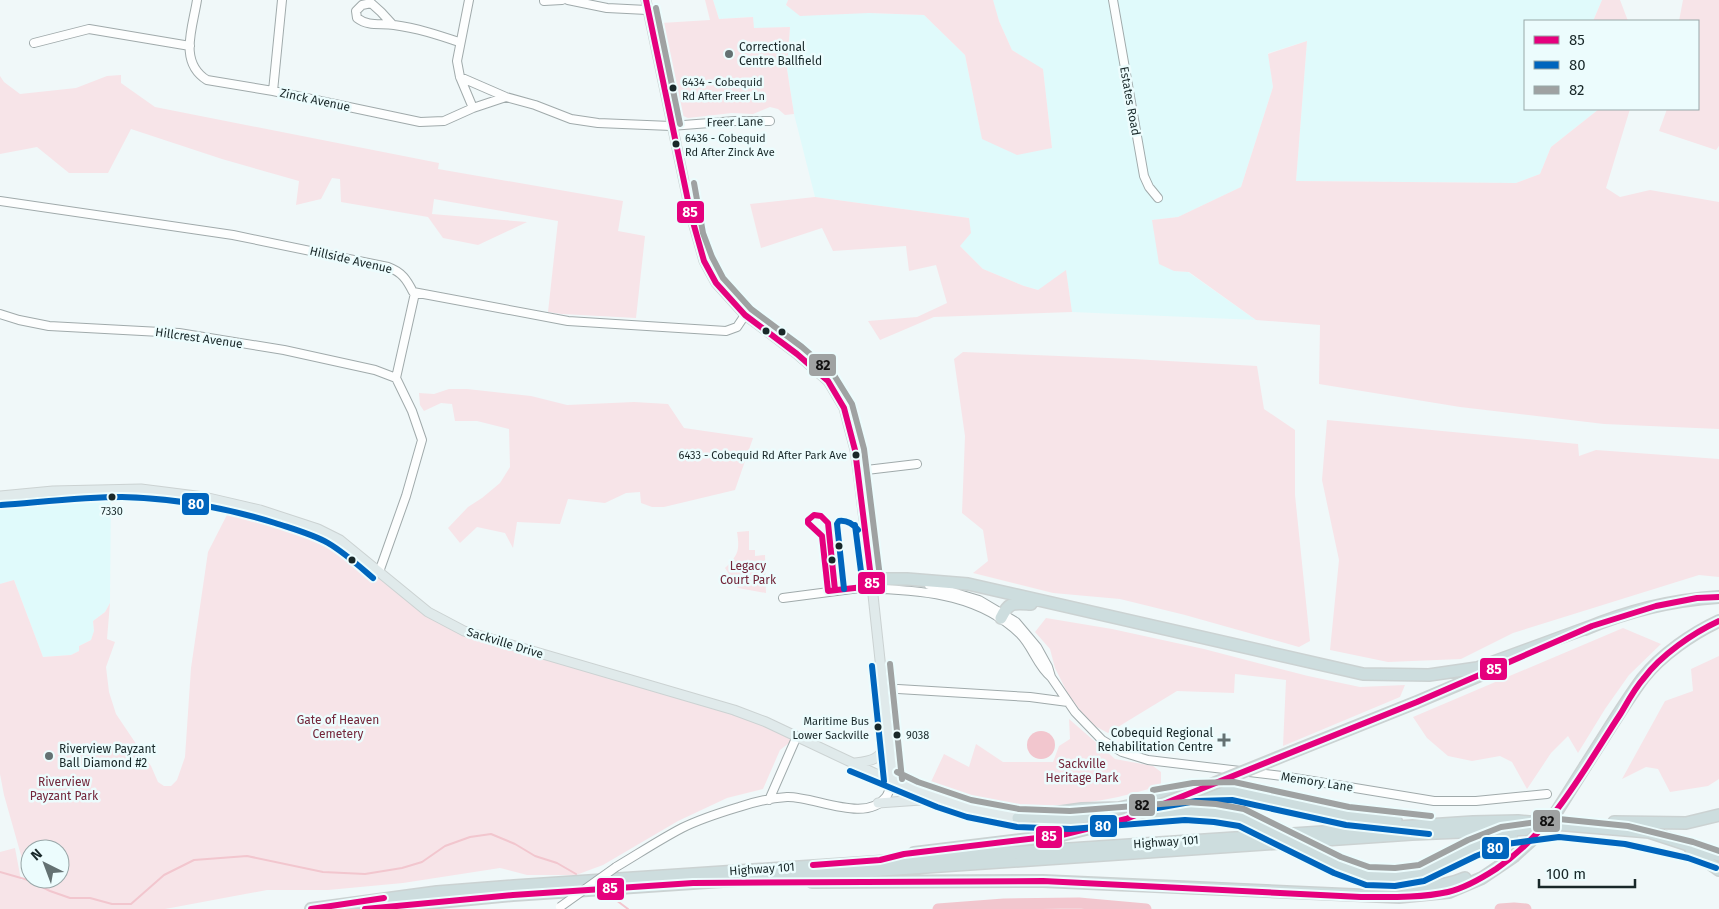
<svg xmlns="http://www.w3.org/2000/svg" width="1719" height="909" viewBox="0 0 1719 909" font-family="'Fira Sans',sans-serif">
  <rect width="100%" height="100%" fill="#f0f8f9"/>
  <!-- built -->
  <path fill="#e0fafb" d="M713,0h75l-2,6 83,7 55,2 41,40 17,83 70,9 -9,-77 -31,-20 -13,-29 -6,-21h609l-9,21h-68v88h74l-48,38 -11,27 -24,9 -220,-2 11,-140 -39,12 5,34 -32,100 -63,30 -26,3 22,51 14,1 68,48 -184,-8 -6,-41 -27,19 -15,-4 -41,-17 -23,-23 9,-28 -154,-21 -21,-83 -7,-45 3,-42 -36,2 -2,-12 -33,2z
    M111,490l-1,113 -5,9 -12,9 1,11 -3,8 -12,6v5l-8,4 -28,2 -29,-77 -14,4v-86z"/>
  <!-- green -->
  <path fill="#f7e4e8" fill-rule="evenodd" d="M705,0h8l6,19 34,-2 1,11 36,-1 -3,42 7,45 -9,1 -7,-6 -8,-2 -17,7 -21,-1 -44,5 -7,-3 -20,-92 49,-3z
    M788,0h205l6,21 13,29 31,19 9,79 -35,7 -35,-16 -17,-84 -41,-40 -55,-2 -69,3 -14,-11z
    M1602,0h18l8,21h-35z
    M1683,0h36v146l-3,4 -57,-19 8,-22h31v-88h-19z
    M1307,41l-11,140 220,2 24,-9 11,-27 48,-38h31l-24,79 14,9 30,-7 69,12v227l-115,-5 -144,-17 -141,-23 1,-59 -64,-5 -67,-48 -15,-1 -15,-7 -7,-44 26,-3 63,-30 32,-100 -5,-33z
    M121,75v8l34,24 284,56 -1,6 185,32 -5,30 27,5 -9,82 -74,-4 -14,-2 10,-91 -124,-22 -2,15 95,8 -49,23 -35,-7 -15,-21 -87,-15 -1,-23 -8,-1 -11,21 -25,6 3,-24 -77,-22 -91,-30 -23,44h-39l-32,-26 -37,7v-78l4,6 16,12 56,-6 31,-12z
    M815,197l154,21 2,15 -11,13 23,23 41,17 14,4 28,-20 6,42 -138,5 -54,23 -12,-19 49,-4 30,-14 -11,-38 -27,6 -3,-25 -73,5 -11,-23 -61,20 -11,-44z
    M963,352l170,7 124,7 7,43 31,21v65l15,146 -11,6 -114,-32 -65,-16 -67,-6 -80,-20 15,-12 -5,-31 -21,-17 3,-77 -11,-77z
    M449,389h18l64,7 36,9 67,-3 34,2 16,24 69,10 -18,52 -71,17h-12l-11,-4 -1,-11 -14,1 -21,10 -37,-4 -8,25 -43,-2 -4,26 -8,-15 -28,-6 -17,16 -12,-15 20,-21 14,-9 18,-15 10,-16 -1,-38 -32,-8h-22l-3,-17 -11,-1 -17,8 -4,-6 -1,-12 15,1z
    M1327,420l251,24 1,12 17,-6 123,9v118l-20,-2 -186,58 -52,26 -73,3 -58,-12 9,-90 -17,-80z
    M233,503l85,26 89,67 57,35 172,50 162,55 -18,14 -17,39 -36,9 -49,23 -75,44 -27,10h-49l-27,-7 -97,15 -75,7h-61l-102,19h-165v-57l15,-4 6,32h7l-24,-85 -4,-21v-190l14,-4 29,77 28,-2 8,-4v-5l12,-6 3,-9 -1,-10 12,-9 5,-9 -3,36 8,3 -9,25 3,25 7,22 35,52 7,16 6,4h7l6,-6 8,-23 6,-89 17,-116zM30,849h30v30h-30z
    M749,531v19h6v6l10,-1 1,38 -28,-5 -13,-20c13,-13 15,-17 12,-36z
    M1046,618l66,11 92,20 104,27 52,11 45,-2 -5,12 -117,49 3,-66 -51,-6 -1,19 -57,-2 -69,42 -17,-9 -12,-15 -12,-17 -12,-24 -5,-19 -15,-17z
    M1623,628l38,16 -32,31 -24,34 -27,44 -10,-17 -17,17 -24,36 -15,-27 -12,-6 -28,5 -24,-5 -21,-18 -14,-21z
    M1719,656v123l-11,7 -38,6 -12,-23 -12,-2 -24,12 43,-78 28,-10 -2,-22z
    M1069,719l46,40 38,7 8,6v13c-55,19 -129,28 -187,14 -15,-4 -29,-10 -44,-15l14,-30 25,13 7,-23 27,18h50l6,-16 11,-7z"/>
  <!-- water -->
  <path fill="#f2c6ce" d="M1027 745a14 14 0 1 1 28 0a14 14 0 1 1-28 0Z"/>
  <g fill="none" stroke-linecap="round" stroke-linejoin="round">
    <!-- stream -->
    <path stroke="#f2c6ce" stroke-width="2" d="M0,872l28,8 22,11 20,7h20l22,6h19l33,-29 30,-15 53,-4 76,16 42,2 37,-6 20,-6 23,-16 25,-9 21,-3 24,10 20,12 22,7 19,11
      M616,900l12,9"/>
    <!-- river -->
    <path stroke="#f2c6ce" stroke-width="11" d="M938,909l66,-5 75,-1 67,6
      M1500,909l14,-1 12,1"/>
    <!-- minor casing -->
    <g stroke="#a0aaab" stroke-width="10">
      <path id="minor" d="M197,0c-4,27 -19,62 10,80l66,11 147,31 24,-1 29,-13 33,-11
        M469,0l-12,61 3,16 13,31
        M568,0l39,8 40,2
        M1113,0l31,176 5,11 9,11
        M544,1l18,-1
        M392,24l-11,-12 -10,-9 -9,2 -6,6 1,7c12,9 23,5 37,7 23,3 44,10 65,17
        M34,43l55,-14 101,17
        M460,77l46,20 29,8 36,14 27,4 73,3 64,-5h35
        M273,91l9,-91
        M0,201l233,34 155,32c14,5 19,13 25,25l155,29 158,10 11,-4 8,-12
        M0,314l19,6 30,6 130,7 105,17 91,20 21,8
        M858,471l59,-7
        M379,572l27,-76 16,-56 -10,-29 -16,-33 19,-85
        M929,585l50,15 37,22 21,25 11,20 3,10 24,35 27,28 20,12 26,8 134,16 152,25h42l71,-7
        M872,586l5,3c50,1 105,8 143,45 13,13 17,32 31,43
        M783,598l92,-12
        M898,689l132,8 38,5
        M769,800l28,-64
        M616,867c22,-13 43,-27 66,-39 18,-9 37,-15 57,-21 15,-5 32,-9 48,-10 27,-1 79,27 99,0 3,-4 5,-12 7,-17"/>
    </g>
    <!-- major casing -->
    <g stroke="#cbd2d2" stroke-width="11">
      <path id="major" d="M646,0l45,215 13,46 12,22 29,32 52,39 31,27 16,27 11,42 3,21 14,115 21,194
        M0,496l53,-5 88,-2 63,8 56,13 58,19 22,11 88,72 36,19 270,79 32,12 108,51 41,17 54,18 49,10
        M855,763c19,-2 23,-4 34,-20
        M878,803l57,-4"/>
    </g>
    <!-- highway casing -->
    <g stroke="#cbd2d2" stroke-width="14">
      <path id="highway" d="M872,586l9,-7h26l61,5 395,90 66,1 48,-7 115,-42
        M1001,618c8,-17 13,-15 30,-14
        M1585,629c42,-18 89,-29 134,-32
        M1292,752l125,-50 80,-34
        M1586,765c19,-29 37,-60 57,-87 18,-23 50,-45 76,-57
        M1195,792l38,-1 115,25 48,5
        M1140,815l45,-4 30,2
        M1018,818l64,-9 37,-1 60,-13
        M1040,819l30,1 51,-4
        M1614,822l72,1 33,-8
        M1691,850l28,20
        M914,853l148,-18
        M1367,876c18,1 37,2 55,-3 30,-10 57,-35 90,-39
        M1383,881c26,7 57,8 82,-3
        M812,882l231,-1 356,16 50,-5 33,-14 31,-21
        M311,909l126,-17 77,-6 959,-64 45,-1 131,11 70,23
        M365,909l148,-14 180,-12 719,-49 122,-5"/>
    </g>
    <!-- minor -->
    <use href="#minor" stroke="#fdfefe" stroke-width="8"/>
    <!-- major -->
    <use href="#major" stroke="#e0eaeb" stroke-width="9"/>
    <!-- highway -->
    <use href="#highway" stroke="#cdddde" stroke-width="11"/>
    <!-- minor-bridge casing -->
    <g stroke="#a0aaab" stroke-width="10" stroke-linecap="butt">
      <path id="minor-bridge" d="M560,907l56,-40"/>
    </g>
    <!-- highway-bridge casing -->
    <g stroke="#cbd2d2" stroke-width="14" stroke-linecap="butt">
      <path id="highway-bridge" d="M1215,813l27,5 96,47 29,11
        M1062,835l64,-16 166,-67
        M1513,857l23,-21 21,-25 29,-46"/>
    </g>
    <!-- minor-bridge -->
    <use href="#minor-bridge" stroke="#fdfefe" stroke-width="8"/>
    <!-- highway-bridge -->
    <use href="#highway-bridge" stroke="#cdddde" stroke-width="11"/>
    <!-- bus-1 casing -->
    <g stroke="#ecfcfd" stroke-width="10">
      <path id="bus-1" d="M646,0l45,215 13,46 12,22 29,32 52,39 31,27 16,27 11,42 17,136 -44,5 -6,-55 -14,-13v-3l6,-5 7,1 7,7 7,67
        M813,865l67,-5 24,-6 158,-19 64,-16 291,-117 175,-76 64,-20 41,-8 22,-1
        M311,909l73,-11
        M365,909l148,-14 180,-12 350,-2 318,16c28,0 60,1 87,-5 17,-4 34,-14 48,-23 57,-39 88,-100 125,-156 7,-12 14,-25 23,-35 17,-23 49,-45 75,-57"/>
    </g>
    <!-- bus-2 casing -->
    <g stroke="#ecfcfd" stroke-width="10">
      <path id="bus-2" d="M1,505c40,-3 80,-8 121,-8 52,1 104,11 153,26 18,6 37,11 53,20 17,10 31,23 45,35
        M855,525l8,62
        M844,589l-7,-65 2,-3c8,-1 14,3 19,9
        M872,666l12,115
        M850,771l87,36 30,10 50,10 54,2 114,-9 29,2 25,4 95,47 32,12 29,1 29,-5 52,-25 30,-12 53,-7 66,7 63,14 28,10
        M1157,808l39,-7 36,-1 114,25 83,9"/>
    </g>
    <!-- bus-3 casing -->
    <g stroke="#ecfcfd" stroke-width="10">
      <path id="bus-3" d="M656,8l24,116
        M694,183l9,50 9,24 11,21 28,31 51,38 32,28 18,29 12,45 17,136
        M890,664l12,115
        M897,772l21,10 53,18 48,9 51,2 116,-9 30,2 28,5 97,48 28,10 26,1 24,-3 49,-25 33,-13 58,-8 69,7 65,16 26,9
        M1153,790l40,-7 41,-1 115,25 82,9"/>
    </g>
    <!-- bus-1 -->
    <use href="#bus-1" stroke="#e5007d" stroke-width="6"/>
    <!-- bus-2 -->
    <use href="#bus-2" stroke="#0065bd" stroke-width="6"/>
    <!-- bus-3 -->
    <use href="#bus-3" stroke="#9fa2a2" stroke-width="6"/>
  </g>
  <!-- markers -->
  <g fill="#647172" stroke="#ecfcfd" stroke-width="2">
    <circle cx="729" cy="54" r="5"/>
    <path d="M1221.5 732.5h5v5h5v5h-5v5h-5v-5h-5v-5h5z"/>
    <circle cx="49" cy="756" r="5"/>
  </g>
  <g fill="#192829" stroke="#ecfcfd" stroke-width="2">
    <circle cx="673" cy="88" r="4.5"/>
    <circle cx="676" cy="144" r="4.5"/>
    <circle cx="766" cy="331" r="4.5"/>
    <circle cx="782" cy="332" r="4.5"/>
    <circle cx="856" cy="455" r="4.5"/>
    <circle cx="112" cy="497" r="4.5"/>
    <circle cx="839" cy="546" r="4.5"/>
    <circle cx="352" cy="560" r="4.5"/>
    <circle cx="832" cy="560" r="4.5"/>
    <circle cx="878" cy="727" r="4.5"/>
    <circle cx="897" cy="735" r="4.5"/>
  </g>
  <g text-anchor="middle" dominant-baseline="central" stroke-width="5" stroke-linejoin="round" paint-order="stroke">
    <!-- bus labels -->
    <g font-size="11" fill="#192829" stroke="#ecfcfd" text-anchor="start">
      <text x="682" y="82">6434 - Cobequid<tspan x="682" dy="14">Rd After Freer Ln</tspan></text>
      <text x="685" y="138">6436 - Cobequid<tspan x="685" dy="14">Rd After Zinck Ave</tspan></text>
      <text x="847" y="455" text-anchor="end">6433 - Cobequid Rd After Park Ave</text>
      <text x="112" y="511" text-anchor="middle">7330</text>
      <text x="869" y="721" text-anchor="end">Maritime Bus<tspan x="869" dy="14">Lower Sackville</tspan></text>
      <text x="906" y="735">9038</text>
    </g>
    <!-- poi labels -->
    <g font-size="12" fill="#192829" stroke="#ecfcfd" text-anchor="start">
      <text x="739" y="47">Correctional<tspan x="739" dy="14">Centre Ballfield</tspan></text>
      <text x="1213" y="733" text-anchor="end">Cobequid Regional<tspan x="1213" dy="14">Rehabilitation Centre</tspan></text>
      <text x="59" y="749">Riverview Payzant<tspan x="59" dy="14">Ball Diamond #2</tspan></text>
    </g>
    <!-- street labels -->
    <g font-size="12" fill="#192829" stroke="#ecfcfd">
      <text transform="translate(315 100) rotate(12)">Zinck Avenue</text>
      <text transform="translate(1130 101) rotate(80)">Estates Road</text>
      <text transform="translate(735 122) rotate(-1)">Freer Lane</text>
      <text transform="translate(351 260) rotate(13)">Hillside Avenue</text>
      <text transform="translate(199 338) rotate(8)">Hillcrest Avenue</text>
      <text transform="translate(505 643) rotate(17)">Sackville Drive</text>
      <text transform="translate(1317 782) rotate(9)">Memory Lane</text>
      <text transform="translate(1166 842) rotate(-4)">Highway 101</text>
      <text transform="translate(762 869) rotate(-4)">Highway 101</text>
    </g>
    <!-- park labels -->
    <g font-size="12" fill="#73263a" stroke="#ecfcfd">
      <text x="748" y="566">Legacy<tspan x="748" dy="14">Court Park</tspan></text>
      <text x="338" y="720">Gate of Heaven<tspan x="338" dy="14">Cemetery</tspan></text>
      <text x="1082" y="764">Sackville<tspan x="1082" dy="14">Heritage Park</tspan></text>
      <text x="64" y="782">Riverview<tspan x="64" dy="14">Payzant Park</tspan></text>
    </g>
  </g>
  <g stroke="#ecfcfd" stroke-width="2">
    <rect x="676" y="200" width="29" height="24" rx="5" fill="#e5007d"/>
    <rect x="808" y="353" width="29" height="24" rx="5" fill="#9fa2a2"/>
    <rect x="181" y="492" width="29" height="24" rx="5" fill="#0065bd"/>
    <rect x="857" y="571" width="29" height="24" rx="5" fill="#e5007d"/>
    <rect x="1479" y="657" width="29" height="24" rx="5" fill="#e5007d"/>
    <rect x="1128" y="793" width="28" height="24" rx="5" fill="#9fa2a2"/>
    <rect x="1532" y="809" width="29" height="24" rx="5" fill="#9fa2a2"/>
    <rect x="1089" y="814" width="29" height="24" rx="5" fill="#0065bd"/>
    <rect x="1035" y="825" width="28" height="24" rx="5" fill="#e5007d"/>
    <rect x="1481" y="836" width="29" height="24" rx="5" fill="#0065bd"/>
    <rect x="596" y="877" width="29" height="24" rx="5" fill="#e5007d"/>
  </g>
  <g font-size="14" text-anchor="middle" font-weight="bold" fill="#fff">
    <text x="690" y="217">85</text>
    <text x="196" y="509">80</text>
    <text x="872" y="588">85</text>
    <text x="1494" y="674">85</text>
    <text x="1103" y="831">80</text>
    <text x="1049" y="841">85</text>
    <text x="1495" y="853">80</text>
    <text x="610" y="893">85</text>
  </g>
  <g font-size="14" text-anchor="middle" font-weight="bold" fill="#111">
    <text x="823" y="370">82</text>
    <text x="1142" y="810">82</text>
    <text x="1547" y="826">82</text>
  </g>
  <!-- legend -->
  <rect x="1524" y="20" width="175" height="90" fill="#ecfcfd" stroke="#98a7a8"/>
  <rect x="1534" y="36" width="25" height="8" fill="#e5007d" stroke="#98a7a8"/>
  <text x="1569" y="45" font-size="15" fill="#192829">85</text>
  <rect x="1534" y="61" width="25" height="8" fill="#0065bd" stroke="#98a7a8"/>
  <text x="1569" y="70" font-size="15" fill="#192829">80</text>
  <rect x="1534" y="86" width="25" height="8" fill="#9fa2a2" stroke="#98a7a8"/>
  <text x="1569" y="95" font-size="15" fill="#192829">82</text>
  <!-- north arrow -->
  <g transform="translate(45 864) rotate(318)"><circle r="24" fill="#ecfcfd" stroke="#98a7a8"/>
  <path d="M0-4L9 19L0 12L-9 19Z" fill="#647172"/>
  <text y="-8" font-size="14" font-weight="bold" text-anchor="middle" fill="#192829">N</text>
  </g>
  <!-- scale -->
  <path d="M1539 879v8h96v-8" fill="none" stroke="#192829" stroke-width="2.5"/>
  <text x="1546" y="879" font-size="15" fill="#192829" stroke="#ecfcfd" stroke-width="4" paint-order="stroke">100 m</text>
</svg>
